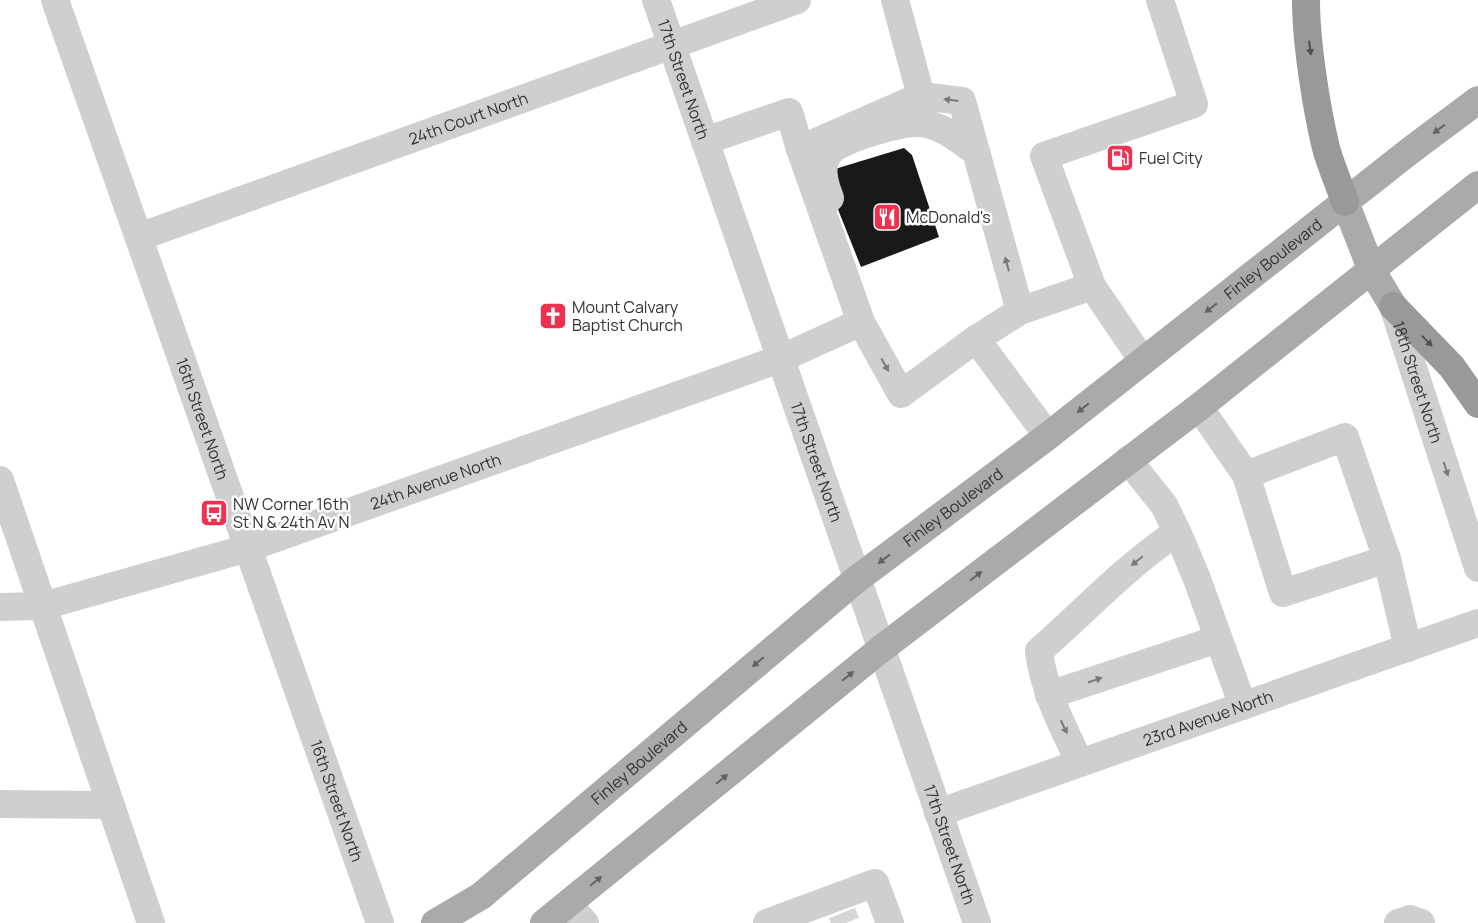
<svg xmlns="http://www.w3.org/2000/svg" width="1478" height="923" font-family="Manrope,sans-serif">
<rect width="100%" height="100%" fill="#fff"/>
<path fill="#191919" d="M904,148L912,155L939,237L861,267L833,197L835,169Z"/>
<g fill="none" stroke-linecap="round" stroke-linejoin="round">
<path stroke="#d6d6d6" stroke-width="28" stroke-dasharray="28 14" stroke-linecap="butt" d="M842,913L846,923"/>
<g stroke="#cfcfcf" stroke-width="28">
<path id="s1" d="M55,0L380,923"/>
<path id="s2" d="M656,0L977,923"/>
<path d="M895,0L921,96"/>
<path d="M705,141L789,112L800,149"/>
<path d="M830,198C826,188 822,175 824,164C825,160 828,154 831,151C842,139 902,122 918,123C941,124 959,140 976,152"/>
<path id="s3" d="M139,237L797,0"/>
<path d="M1092,286L1044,156L1194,104L1160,0"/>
<path id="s4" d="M1393,306L1478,568"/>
<path d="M1020,311L962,101L921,96L800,149L861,322L901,394L976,339L1020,311L1092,286L1143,361"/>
<path d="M976,339L1048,436"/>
<path d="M1199,407L1246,475L1283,593L1387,559L1345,437L1246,475"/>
<path d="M1128,460L1164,505L1179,536L1197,579L1243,706"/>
<path d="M0,480L151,923"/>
<path d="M1387,559L1408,648"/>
<path id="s5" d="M0,607L43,606L248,548L780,359L861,322"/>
<path d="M1049,695L1218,639"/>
<path d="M1080,763C1063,727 1044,692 1039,651C1085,611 1125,567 1177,532"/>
<path d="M0,804L110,805"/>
<path id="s6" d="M938,813L1478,623"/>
<path d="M568,904L585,923"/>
<path d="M767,923L875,883L890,923"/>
<path d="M1398,923L1410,919L1421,923"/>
</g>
<g stroke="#aaa" stroke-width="28">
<path d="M1345,202L1372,271L1393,306"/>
<path id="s7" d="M435,923L481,896L857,579L1048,436L1411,150L1478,100"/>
<path d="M544,923L881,649L1199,407L1478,185"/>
</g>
<path stroke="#999" stroke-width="28" d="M1306,0C1306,42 1316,106 1326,148C1331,166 1339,184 1345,202
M1393,306L1452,367L1478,404"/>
</g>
<defs><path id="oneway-solid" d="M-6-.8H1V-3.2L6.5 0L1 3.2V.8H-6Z" transform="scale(1.25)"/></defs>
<g fill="#515151">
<use href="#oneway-solid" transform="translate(1310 48) rotate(83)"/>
<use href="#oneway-solid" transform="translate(1427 341) rotate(46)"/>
</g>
<g fill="#797979">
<use href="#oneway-solid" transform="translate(951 100) rotate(-173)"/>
<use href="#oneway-solid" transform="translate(1007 264) rotate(-105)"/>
<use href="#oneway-solid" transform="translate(885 365) rotate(61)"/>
<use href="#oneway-solid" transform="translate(1446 469) rotate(72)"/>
<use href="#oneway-solid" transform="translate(1137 561) rotate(141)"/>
<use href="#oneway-solid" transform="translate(1095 680) rotate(-19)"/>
<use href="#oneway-solid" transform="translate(1064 727) rotate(65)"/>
</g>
<g fill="#626262">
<use href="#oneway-solid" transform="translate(1439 129) rotate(143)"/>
<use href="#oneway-solid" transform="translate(1211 308) rotate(142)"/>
<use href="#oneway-solid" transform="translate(1083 408) rotate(142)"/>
<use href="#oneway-solid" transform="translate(884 559) rotate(143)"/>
<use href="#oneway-solid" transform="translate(976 576) rotate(-37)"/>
<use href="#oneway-solid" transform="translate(758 662) rotate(140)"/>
<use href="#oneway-solid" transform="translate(848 676) rotate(-39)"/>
<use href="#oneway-solid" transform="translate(722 779) rotate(-39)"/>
<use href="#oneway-solid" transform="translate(596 881) rotate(-39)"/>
</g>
<defs>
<g id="fuel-square" transform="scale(1.4375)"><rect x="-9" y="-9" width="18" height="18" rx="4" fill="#ed314f" stroke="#fff"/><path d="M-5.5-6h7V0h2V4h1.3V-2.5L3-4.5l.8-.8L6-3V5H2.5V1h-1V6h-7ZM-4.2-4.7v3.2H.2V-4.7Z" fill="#fff"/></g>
<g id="restaurant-square" transform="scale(1.4375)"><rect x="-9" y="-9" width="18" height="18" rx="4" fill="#ed314f" stroke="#fff"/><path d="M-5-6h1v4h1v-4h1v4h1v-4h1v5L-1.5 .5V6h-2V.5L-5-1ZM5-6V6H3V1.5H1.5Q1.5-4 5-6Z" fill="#fff"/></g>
<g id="church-square" transform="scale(1.4375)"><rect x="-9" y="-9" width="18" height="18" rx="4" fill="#ed314f" stroke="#fff"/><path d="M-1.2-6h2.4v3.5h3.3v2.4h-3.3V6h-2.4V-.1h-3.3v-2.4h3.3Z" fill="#fff"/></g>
<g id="bus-square" transform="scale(1.4375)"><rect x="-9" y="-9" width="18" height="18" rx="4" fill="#ed314f" stroke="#fff"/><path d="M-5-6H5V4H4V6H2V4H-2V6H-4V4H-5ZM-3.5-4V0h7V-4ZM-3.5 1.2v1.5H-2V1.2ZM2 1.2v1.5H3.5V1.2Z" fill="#fff"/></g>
</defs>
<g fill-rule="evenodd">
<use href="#fuel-square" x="1120" y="158"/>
<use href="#restaurant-square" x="887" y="217"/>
<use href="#church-square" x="553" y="316"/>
<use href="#bus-square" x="214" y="513"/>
</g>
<g text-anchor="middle" stroke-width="5" stroke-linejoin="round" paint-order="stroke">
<g font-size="16" fill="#323232" stroke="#fff">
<text dy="6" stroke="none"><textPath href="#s2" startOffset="84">17th Street North</textPath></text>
<text dy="6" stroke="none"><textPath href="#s3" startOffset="350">24th Court North</textPath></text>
<text dy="6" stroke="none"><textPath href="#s7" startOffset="1070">Finley Boulevard</textPath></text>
<text dy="6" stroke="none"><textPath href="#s4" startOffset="80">18th Street North</textPath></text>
<text dy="6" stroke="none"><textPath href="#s1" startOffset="444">16th Street North</textPath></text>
<text dy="6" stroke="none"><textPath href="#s2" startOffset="489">17th Street North</textPath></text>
<text dy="6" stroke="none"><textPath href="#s5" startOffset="455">24th Avenue North</textPath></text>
<text dy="6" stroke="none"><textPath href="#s7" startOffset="665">Finley Boulevard</textPath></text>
<text dy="6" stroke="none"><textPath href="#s6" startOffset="286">23rd Avenue North</textPath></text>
<text dy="6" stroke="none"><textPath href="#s7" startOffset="260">Finley Boulevard</textPath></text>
<text dy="6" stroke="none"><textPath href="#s1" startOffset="849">16th Street North</textPath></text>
<text dy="6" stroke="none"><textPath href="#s2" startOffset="894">17th Street North</textPath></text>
</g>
<g font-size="16" fill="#323232" stroke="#fff" text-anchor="start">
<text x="1139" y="164">Fuel City</text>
<text x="906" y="223">McDonald's</text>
<text x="572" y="313">Mount Calvary<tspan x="572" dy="18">Baptist Church</tspan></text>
<text x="233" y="510">NW Corner 16th<tspan x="233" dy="18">St N &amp; 24th Av N</tspan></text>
</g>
</g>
</svg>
